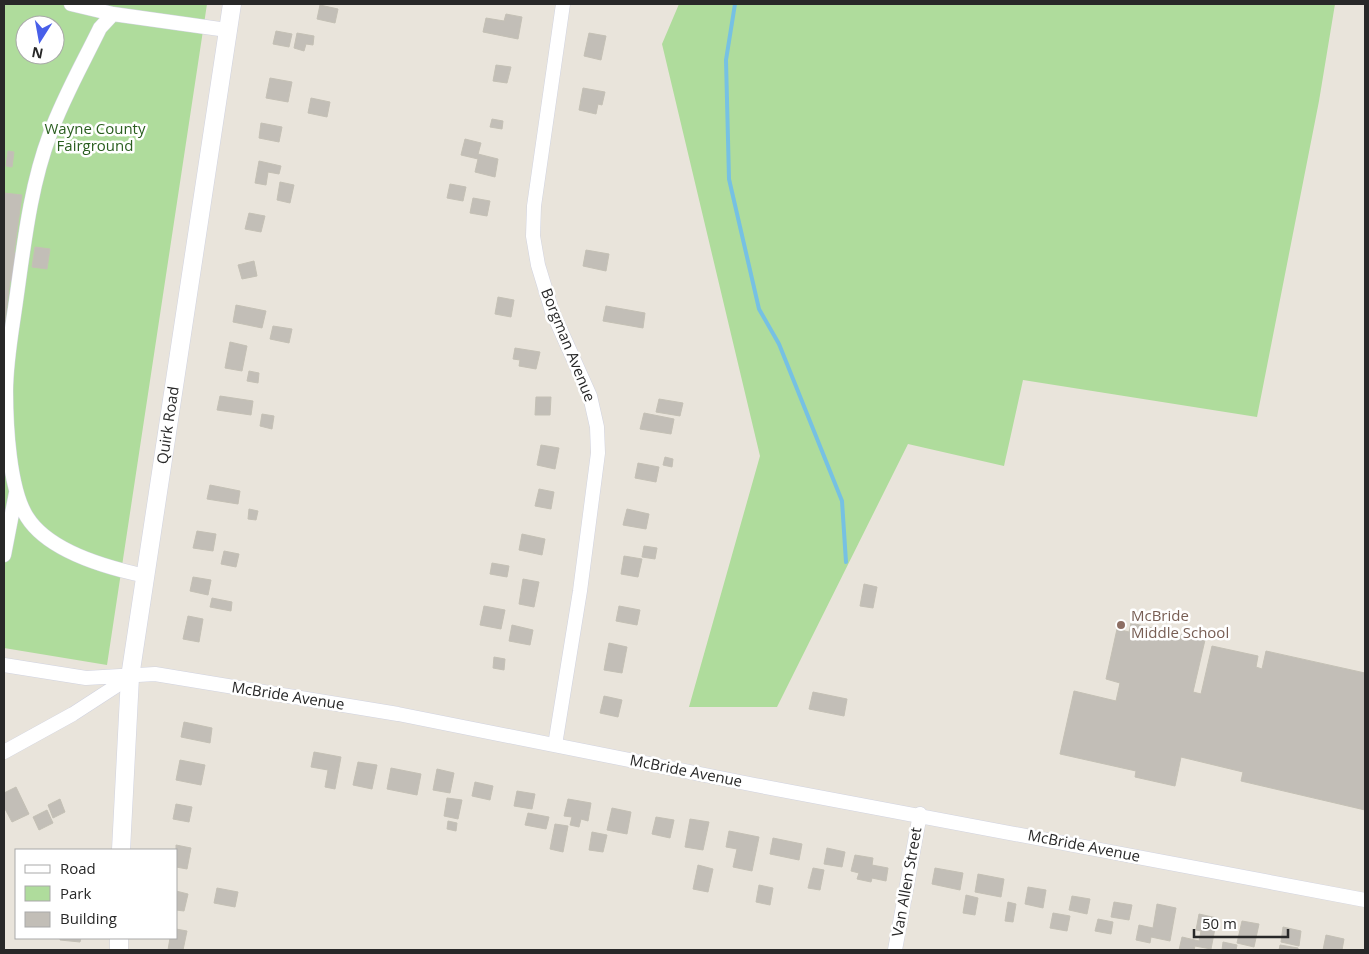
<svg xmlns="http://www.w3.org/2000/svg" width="1369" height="954" font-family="'Open Sans',sans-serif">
<rect width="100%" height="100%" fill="#e9e4db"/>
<path fill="#afdc9c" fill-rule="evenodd" d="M4,4H207L107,665L4,648ZM25,25H55V55H25Z
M679,4H1335L1319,101L1257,417L1023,380L1004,466L908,444L777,707H689L760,456L662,44Z"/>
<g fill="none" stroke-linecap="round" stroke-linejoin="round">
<path stroke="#76c1e3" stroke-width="4" d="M735,4L726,60L729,179L759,309L779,344L842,501L846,562"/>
</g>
<path fill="#c2beb7" stroke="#c4c0b5" d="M320,5L338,9L335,23L317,19Z
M506,14L522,17L518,39L483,32L486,18L504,21Z
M276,31L292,34L289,47L273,44Z
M297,33L314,36L313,45L306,44L304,51L294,48Z
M589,33L606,36L601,60L584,56Z
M496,65L511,67L507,83L493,81Z
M270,78L292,82L288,102L266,98Z
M583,88L605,92L602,105L598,104L596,114L579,110Z
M311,98L330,102L327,117L308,113Z
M492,119L503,121L502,129L490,127Z
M261,123L282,127L279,142L259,138Z
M465,139L481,143L478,154L498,159L495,177L475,172L478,159L461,155Z
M8,151L14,152L12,167L6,166Z
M259,161L281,166L279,174L268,172L266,185L255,183Z
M280,182L294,185L290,203L277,200Z
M450,184L466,187L463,201L447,198Z
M4,193L22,195L14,253H19L15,281H10L4,331Z
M473,198L490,201L487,216L470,213Z
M249,213L265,216L261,232L245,229Z
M35,247L50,249L47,269L32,267Z
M586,250L609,254L606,271L583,266Z
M254,261L257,276L242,279L238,265Z
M498,297L514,300L511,317L495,314Z
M236,305L266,311L262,328L233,322Z
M606,306L645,313L643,328L603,321Z
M273,326L292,329L289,343L270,339Z
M230,342L247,346L242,371L225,368Z
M515,348L540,352L536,369L519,366L520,360L513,359Z
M249,371L259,373L258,383L247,381Z
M220,396L253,401L251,415L217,410Z
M536,397H551L550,415H535Z
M659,399L683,403L680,416L656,412Z
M644,413L674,419L671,434L640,429Z
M262,414L274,416L272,429L260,426Z
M541,445L559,448L555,469L537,465Z
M665,457L673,459L672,467L663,465Z
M638,463L659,467L656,482L635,478Z
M210,485L240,491L238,504L207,499Z
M539,489L554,492L551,509L535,506Z
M249,509L258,511L256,520L248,519Z
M627,509L649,514L646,529L623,525Z
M197,531L216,534L213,551L193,548Z
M522,534L545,539L542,555L519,550Z
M644,546L657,548L655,559L642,557Z
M224,551L239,554L236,567L221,564Z
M624,556L642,559L638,577L621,574Z
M492,563L509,566L507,577L490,574Z
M193,577L211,580L208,595L190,591Z
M523,579L539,582L534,607L519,604Z
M864,584L877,587L873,608L860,606Z
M212,598L232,602L231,611L210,607Z
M484,606L505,610L501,629L480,625Z
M619,606L640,610L637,625L616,621Z
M188,616L203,619L199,642L183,639Z
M1131,623L1205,640L1193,692L1201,694L1212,646L1258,656L1256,667L1262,669L1266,651L1365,673V810L1241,781L1243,772L1181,757L1175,786L1135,777L1136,771L1060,754L1074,691L1116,701L1120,683L1106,679L1117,629L1129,632Z
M512,625L533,630L530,645L509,641Z
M609,643L627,647L622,673L604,670Z
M494,657L505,659L504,670L493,668Z
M813,692L847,699L844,716L809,709Z
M604,696L622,700L618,717L600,713Z
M184,722L212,728L210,743L181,737Z
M314,752L341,757L335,789L325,787L328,770L311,767Z
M180,760L205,765L201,785L176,780Z
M358,762L377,765L372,789L353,785Z
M391,768L421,774L417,795L387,789Z
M437,769L454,773L450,793L433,790Z
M475,782L493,786L490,800L472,796Z
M16,787L29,814L12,822L4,807V793Z
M517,791L535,794L532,809L514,806Z
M447,798L462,800L458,819L444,816Z
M60,799L65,812L53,818L48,805Z
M568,799L591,803L588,821L581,819L579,827L570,825L572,817L564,816Z
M176,804L192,807L189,822L173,819Z
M612,808L631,812L627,834L607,830Z
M47,810L53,823L39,830L33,817Z
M528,813L549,817L546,829L525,825Z
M656,817L674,820L670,838L652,834Z
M690,819L709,822L703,850L685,847Z
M448,821L457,823L456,831L447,829Z
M555,824L568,826L563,852L550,849Z
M729,831L759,837L752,871L733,867L737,849L726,847Z
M592,832L607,835L603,852L589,850Z
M773,838L802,844L799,860L770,854Z
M176,845L191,848L187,869L176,867Z
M827,848L845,852L842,867L824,864Z
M855,855L873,858L872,865L888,868L886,881L872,878L871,882L857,879L859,873L851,871Z
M698,865L713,869L708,892L693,889Z
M813,868L824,870L820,890L808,888Z
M935,868L963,873L960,890L932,884Z
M978,874L1004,879L1001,897L975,892Z
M759,885L773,888L770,905L756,902Z
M1028,887L1046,890L1043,908L1025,904Z
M217,888L238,892L235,907L214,903Z
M176,891L188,894L184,911L176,910Z
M966,895L978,898L975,915L963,913Z
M1072,896L1090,899L1087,914L1069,910Z
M1008,902L1016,904L1013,922L1005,921Z
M1114,902L1132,905L1129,920L1111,917Z
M1157,904L1176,908L1170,941L1151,937L1150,943L1136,940L1139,925L1153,928Z
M1053,913L1070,916L1067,931L1050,928Z
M1199,914L1217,918L1211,949L1195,946L1194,950H1179L1182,937L1199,941L1201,931L1196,930Z
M1098,919L1113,922L1111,934L1095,931Z
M1242,921L1259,924L1254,947L1237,943Z
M1283,927L1301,931L1299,946L1281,942Z
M176,929L187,931L183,950H168L170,938H176Z
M1326,935L1344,939L1342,950H1323Z
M60,938H81L80,942L60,940Z
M1223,942L1237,945L1236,950H1222Z
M1280,945L1298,948V950H1279Z"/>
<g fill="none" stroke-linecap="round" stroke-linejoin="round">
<g stroke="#d1d3e0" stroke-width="15">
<path id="minor" d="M71,4L113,14
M4,555L16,493
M146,576C108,568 49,552 27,517C9,489 6,424 6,391C6,361 12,330 16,301C24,245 30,187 50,134C63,98 83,63 100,28L113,14L227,30
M4,665L86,678L155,674L398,714L755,785L1365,900
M555,745L580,591L598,453L597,427L590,396L552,311L538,265L533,236L534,206L563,4
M4,752L73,714L130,677
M895,950L920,814"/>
</g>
<g stroke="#d1d3e0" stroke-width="19">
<g id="tertiary">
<path id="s1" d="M121,850L130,677L232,4"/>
<path d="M119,950V938"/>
</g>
</g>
<use href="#minor" stroke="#fff" stroke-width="14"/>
<use href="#tertiary" stroke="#fff" stroke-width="18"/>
</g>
<circle fill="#8d6e63" stroke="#fff" stroke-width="2" cx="1121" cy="625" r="5"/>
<g text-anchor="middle" stroke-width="5" stroke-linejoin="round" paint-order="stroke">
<g font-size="15" fill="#2a5e1f" stroke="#fff">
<text x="95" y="134">Wayne County<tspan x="95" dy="17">Fairground</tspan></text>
</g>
<g font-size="15" fill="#282828" stroke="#fff">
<text transform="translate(568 345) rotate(68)" y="5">Borgman Avenue</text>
<text dy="5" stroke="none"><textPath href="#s1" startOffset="428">Quirk Road</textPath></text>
<text transform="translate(288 696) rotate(9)" y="5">McBride Avenue</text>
<text transform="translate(686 771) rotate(11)" y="5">McBride Avenue</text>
<text transform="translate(1084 846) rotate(11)" y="5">McBride Avenue</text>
<text transform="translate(907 882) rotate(-80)" y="5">Van Allen Street</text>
</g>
<g font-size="15" fill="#785e54" stroke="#fff" text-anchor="start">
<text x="1131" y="621">McBride<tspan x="1131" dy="17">Middle School</tspan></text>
</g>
</g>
<rect width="1369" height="954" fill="none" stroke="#282828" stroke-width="10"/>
<rect x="15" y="849" width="162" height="90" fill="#ffffff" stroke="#a9a9a9"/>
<rect x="25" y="865" width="25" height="8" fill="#ffffff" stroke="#a9a9a9"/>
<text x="60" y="874" font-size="15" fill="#282828">Road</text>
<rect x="25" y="886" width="25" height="15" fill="#afdc9c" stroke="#a9a9a9"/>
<text x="60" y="899" font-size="15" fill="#282828">Park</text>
<rect x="25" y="912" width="25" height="15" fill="#c2beb7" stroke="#a9a9a9"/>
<text x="60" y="924" font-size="15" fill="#282828">Building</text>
<g transform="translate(40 40) rotate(191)"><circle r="24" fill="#ffffff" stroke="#a9a9a9"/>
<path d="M0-4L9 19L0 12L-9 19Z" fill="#485fe9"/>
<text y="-8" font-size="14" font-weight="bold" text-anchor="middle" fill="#282828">N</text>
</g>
<path d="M1194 929v8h94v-8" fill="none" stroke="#282828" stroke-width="2.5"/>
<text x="1202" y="929" font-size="15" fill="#282828" stroke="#ffffff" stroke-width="4" paint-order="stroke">50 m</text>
</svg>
